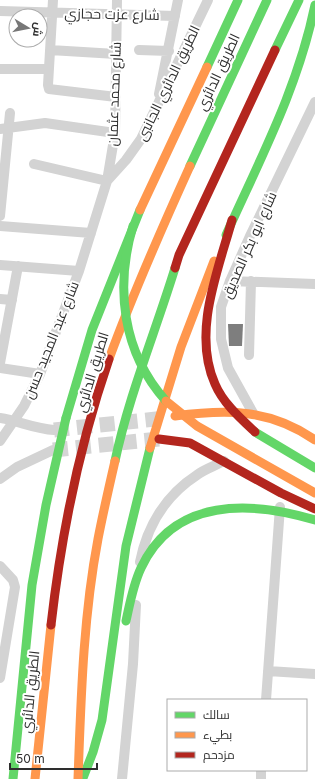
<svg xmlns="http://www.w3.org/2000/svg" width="315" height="779" font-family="Inter,Cairo,sans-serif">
<rect width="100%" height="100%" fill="#fff"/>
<path fill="#7e7e7e" d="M228,324H243L242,346H229Z"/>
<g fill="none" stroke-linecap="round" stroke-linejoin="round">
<path stroke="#d5d5d5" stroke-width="15" stroke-dasharray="15 8" stroke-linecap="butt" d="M54,430L165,418
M53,450L159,439"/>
<path stroke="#d3d3d3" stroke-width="10" d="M53,0L48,85L49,89L116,97
M0,11L175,16
M50,50L116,54
M139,50L169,51
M0,69H49
M159,94L178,0
M0,129L45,123L115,133
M34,164L107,181L126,160L141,139L208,0
M0,216L10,113
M0,226L91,233
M0,265L79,271
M230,281L315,284
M0,299L12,300
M249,355L251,281
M0,363L18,266
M0,368L40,374
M253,413L228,368L221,339V307L230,281L250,236L315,102
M0,418C19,421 35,429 54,430
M0,441L24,406L40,374L79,271L107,181L115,133L117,0
M0,479L17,467L53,450
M140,562C147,526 166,495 197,475C205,469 215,466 224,461
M0,566L13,580L15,587L0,678
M268,671L315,674
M266,700L280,507
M122,779L133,664L136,605
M261,779V770"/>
<path stroke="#63d668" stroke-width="9" d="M275,50L299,0
M207,67L238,0
M190,166L267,0
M226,235C260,159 298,88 315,5
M66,418L92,330L140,210
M115,461C129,395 155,333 175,268
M83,778L93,752L102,720L126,546L150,448"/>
<path stroke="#ff974d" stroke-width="9" d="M140,210L207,67
M109,359C133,293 161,230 190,166
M175,416C228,409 270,409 315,440
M150,448L181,347L214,261
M35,779L51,625
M78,779C81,699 83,618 98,539C103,513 109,487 115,461"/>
<path stroke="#b3261e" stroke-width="9" d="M175,268L179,255L275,50
M159,439L190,443L281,493L315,509
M51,625C61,537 80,443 109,359"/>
<path stroke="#63d668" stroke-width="9" d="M133,226C115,287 122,352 166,401
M255,432L315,468
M126,621C130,603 133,585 141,568C174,497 251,501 315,520
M13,779L32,585L46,505L66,418"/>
<path stroke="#ff974d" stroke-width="9" d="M166,401L197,426L315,493"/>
<path stroke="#b3261e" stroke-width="9" d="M232,220C218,271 192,332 215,384C223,403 240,418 255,432"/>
</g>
<g text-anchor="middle" stroke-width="4" stroke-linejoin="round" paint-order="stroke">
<g font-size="14" fill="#2e2e2e" stroke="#fff">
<text transform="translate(112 14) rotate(1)" y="5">شارع عزت حجازي</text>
<text transform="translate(218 72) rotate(-65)" y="5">الطريق الدائري</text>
<text transform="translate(168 83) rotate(-64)" y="5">الطريق الدائري الجانبى</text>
<text transform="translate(114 94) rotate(-88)" y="5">شارع محمد عثمان</text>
<text transform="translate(249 245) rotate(-66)" y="5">شارع ابو بكر الصديق</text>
<text transform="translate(51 340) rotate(-68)" y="5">شارع عبد المجيد حسن</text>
<text transform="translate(92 372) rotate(-73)" y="5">الطريق الدائري</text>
<text transform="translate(30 692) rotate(-84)" y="5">الطريق الدائري</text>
</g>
</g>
<rect x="167" y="699" width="140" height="72" fill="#ffffff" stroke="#ababab"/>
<rect x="175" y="712" width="20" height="6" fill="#63d668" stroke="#ababab"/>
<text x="203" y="719" font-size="12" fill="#2e2e2e">سالك</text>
<rect x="175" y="732" width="20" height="6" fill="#ff974d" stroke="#ababab"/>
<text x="203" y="739" font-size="12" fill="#2e2e2e">بطيء</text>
<rect x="175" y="752" width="20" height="6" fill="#b3261e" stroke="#ababab"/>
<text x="203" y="759" font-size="12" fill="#2e2e2e">مزدحم</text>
<g transform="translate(28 28) rotate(100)"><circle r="19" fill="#ffffff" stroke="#ababab"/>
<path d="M0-3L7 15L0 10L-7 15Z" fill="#777777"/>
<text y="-6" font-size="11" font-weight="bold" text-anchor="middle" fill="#2e2e2e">ش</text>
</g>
<path d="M10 763v6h87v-6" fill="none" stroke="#2e2e2e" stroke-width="2"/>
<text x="16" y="763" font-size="12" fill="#2e2e2e" stroke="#ffffff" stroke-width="3" paint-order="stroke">50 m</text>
</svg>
